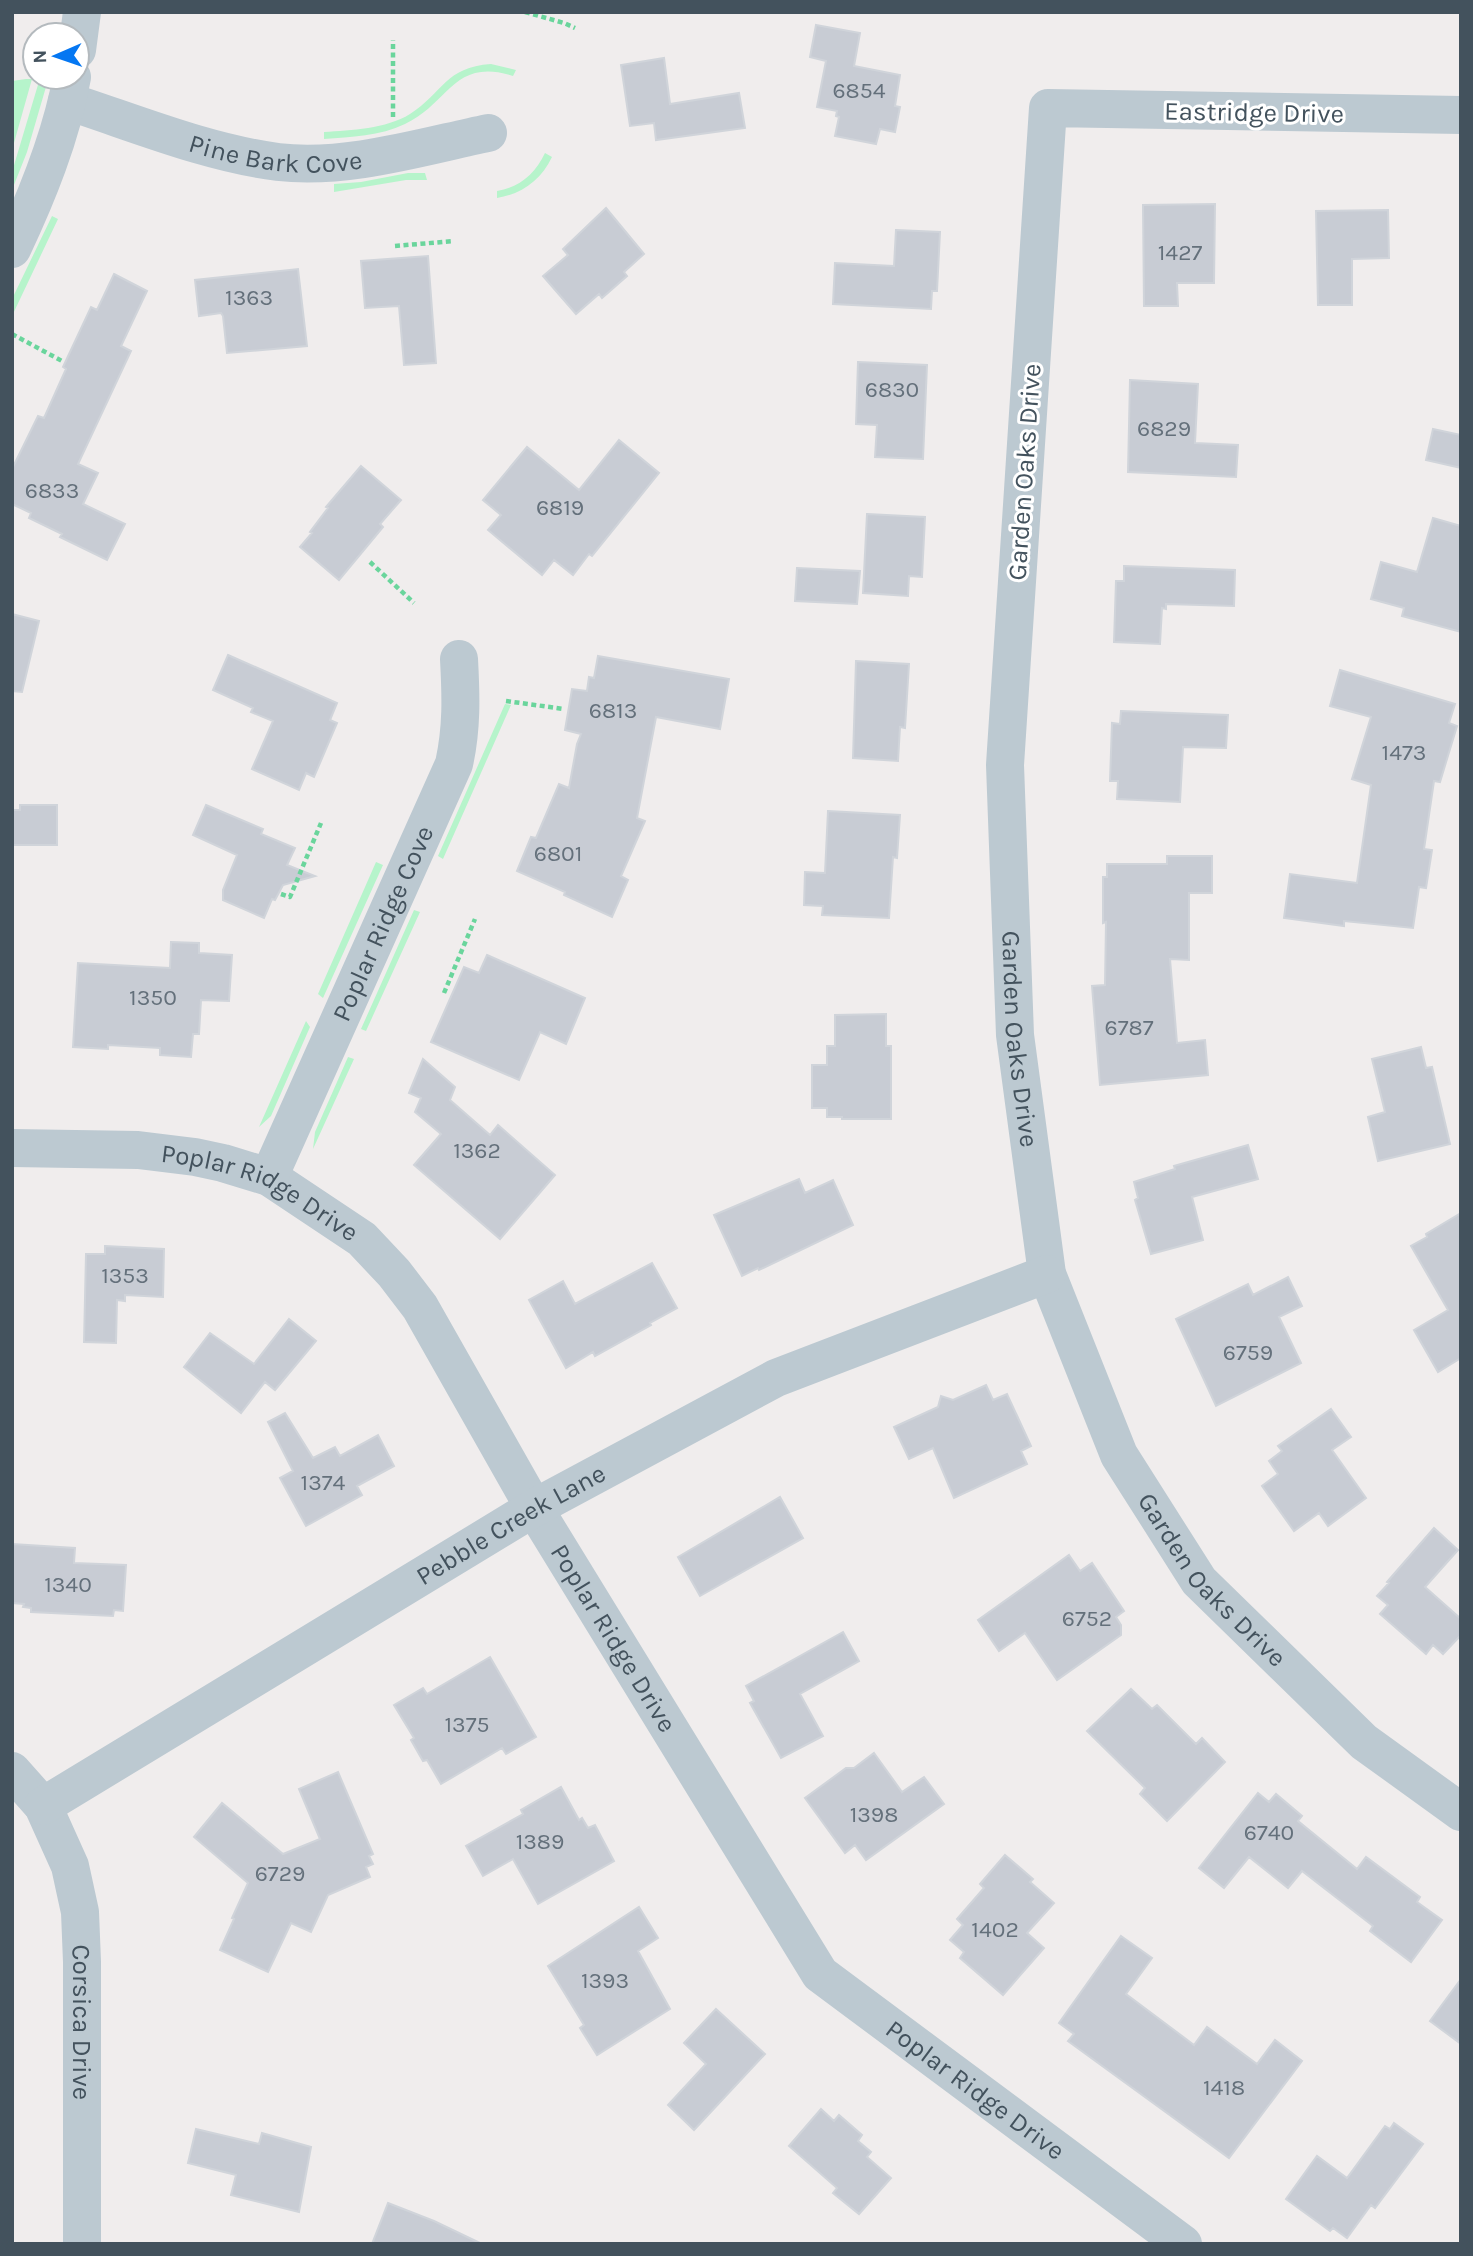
<svg xmlns="http://www.w3.org/2000/svg" width="1473" height="2256" font-family="Karla,sans-serif">
<rect width="100%" height="100%" fill="#f0eded"/>
<path fill="#b6f4cb" d="M491,64L516,70L513,76C453,57 449,104 405,124C380,136 351,137 324,139V132C351,130 386,129 410,114C443,93 445,67 491,64Z
M40,78L48,80L27,152L12,190V172Z
M26,79H32L12,150V81Z
M545,153L552,157C541,180 522,194 497,198V191C520,187 535,174 545,153Z
M408,173H425L427,180H406L334,192V184L361,182Z
M52,216L58,219L12,316V299Z
M505,704L511,705L443,859L438,856Z
M376,862L383,865L323,998L318,994Z
M414,910L420,912L366,1031L361,1029Z
M306,1021L310,1027L271,1116L259,1127Z
M348,1057L354,1059L313,1149L315,1132Z"/>
<path fill="#c8ccd4" stroke="#d0d4da" stroke-width="2" d="M816,25L860,33L854,66L900,75L895,106L900,107L895,132L880,129L876,144L835,136L839,117L836,116L837,111L817,107L826,61L810,57Z
M664,58L670,104L739,93L745,128L656,140L654,123L630,126L621,65Z
M1215,204L1214,283H1177L1178,306H1144L1143,205Z
M606,208L644,254L624,272L627,276L602,298L599,294L576,314L543,276L568,255L563,249Z
M1388,210L1389,258L1352,259V305H1318L1316,211Z
M896,230L940,232L937,291H932L931,309L833,304L835,263L894,266Z
M428,256L436,363L404,365L399,306L365,308L361,261Z
M298,269L307,346L227,353L223,316L221,313L199,316L195,280Z
M114,274L147,291L121,346L131,351L78,464L98,473L83,504L125,524L107,560L60,537L62,534L29,518L31,513L12,504V469L38,416L44,418L66,369L63,367L91,307L97,310Z
M858,362L927,365L923,459L875,457L877,425L856,424Z
M1130,380L1198,384L1195,443L1238,445L1236,477L1128,472Z
M1433,429L1461,435V468L1426,460Z
M619,440L659,473L592,556L589,554L573,575L554,560L542,575L488,530L501,515L483,500L527,447L579,490Z
M361,466L401,500L380,524L383,527L339,580L300,547L312,533L310,532L328,508L326,507Z
M867,514L925,517L922,577L909,576L908,596L863,593Z
M1433,518L1461,526V632L1402,616L1404,608L1371,599L1381,562L1417,572Z
M1124,566L1235,570L1234,606L1166,604V609L1162,608L1160,644L1114,642L1116,581H1124Z
M797,568L860,571L857,604L795,601Z
M12,614L39,621L22,692L12,691Z
M228,655L337,703L330,720L337,723L314,777L306,773L299,790L252,769L273,721L251,712L253,708L213,690Z
M598,656L729,679L720,729L656,717L637,818L645,821L621,876L628,880L612,917L564,895L565,892L517,871L531,837L536,838L559,784L569,788L577,744L581,734L565,730L572,689L587,691L589,677L594,678Z
M856,661L909,664L905,728L900,727L898,761L853,758Z
M1340,670L1455,704L1449,723L1457,726L1440,782L1434,781L1424,849L1432,850L1426,888L1419,887L1413,928L1344,921V926L1284,918L1290,874L1357,883L1371,785L1352,779L1371,717L1330,706Z
M1121,711L1228,715L1226,748L1183,747L1180,802L1117,799L1118,781H1110L1112,723L1120,724Z
M20,805H57V845H12V810H20Z
M206,805L263,829L261,834L295,848L287,865L315,876L283,885L275,900L272,899L264,918L223,900V890L237,855L193,835Z
M828,811L900,815L897,858L893,857L889,918L822,915L823,906L804,905L805,872L825,873Z
M1167,856H1212V893H1189V960L1170,959L1177,1043L1205,1040L1208,1075L1100,1085L1092,986L1105,985L1106,922L1103,923V877H1107V864H1167Z
M171,942L199,943V953L232,955L229,1001L201,1000L199,1034H193L191,1057L160,1055V1048L108,1045V1049L73,1047L78,963L170,968Z
M487,955L585,998L566,1044L540,1032L519,1080L431,1042L464,967L479,973Z
M886,1014V1046H891V1119H842V1117H827V1108H812V1065H827V1046H835V1015Z
M1421,1047L1426,1068L1432,1067L1450,1144L1378,1161L1368,1117L1385,1112L1372,1059Z
M423,1059L455,1087L450,1100L490,1135L498,1125L555,1175L500,1239L414,1165L441,1134L415,1112L421,1098L409,1093Z
M1248,1145L1258,1179L1192,1197L1203,1240L1151,1254L1135,1200L1138,1198L1134,1182L1175,1169L1174,1166Z
M799,1179L805,1193L833,1180L853,1225L759,1270L758,1268L742,1276L714,1215Z
M1461,1213V1358L1438,1372L1414,1330L1448,1310L1411,1246L1427,1237L1426,1234Z
M105,1246L164,1249L163,1297L125,1295V1301L117,1300L116,1343L84,1342L86,1254H105Z
M652,1263L677,1308L650,1323L651,1325L595,1356L593,1352L566,1368L529,1300L563,1281L575,1304Z
M1288,1277L1302,1306L1279,1317L1301,1363L1216,1406L1176,1319L1248,1284L1253,1295Z
M289,1319L316,1341L275,1390L265,1382L241,1413L184,1367L210,1333L254,1364Z
M986,1385L993,1400L1007,1394L1031,1446L1021,1451L1027,1464L954,1498L933,1448L909,1459L894,1427L938,1407L941,1396L953,1400Z
M1331,1409L1351,1437L1332,1450L1366,1498L1328,1526L1319,1513L1294,1531L1262,1486L1278,1474L1269,1461L1282,1451L1278,1446Z
M285,1413L313,1458L335,1447L340,1456L378,1435L394,1466L357,1486L362,1495L306,1526L280,1478L293,1471L268,1422Z
M780,1497L803,1538L700,1596L678,1557Z
M1434,1528L1458,1550L1425,1587L1461,1619V1635L1443,1654L1433,1645L1426,1654L1380,1614L1388,1605L1377,1596L1389,1583L1387,1582Z
M12,1544L75,1548L74,1563L126,1565L123,1611L114,1610L113,1616L31,1612V1608L23,1607L24,1604L12,1603Z
M1069,1555L1080,1571L1092,1563L1124,1611L1116,1617L1121,1625V1635L1057,1680L1025,1633L999,1651L978,1620Z
M843,1632L859,1661L800,1694L823,1736L781,1758L750,1703L754,1701L746,1686Z
M490,1657L536,1737L506,1754L502,1748L441,1784L427,1760L423,1761L411,1740L414,1738L394,1705L423,1688L427,1694Z
M1131,1689L1152,1709L1157,1705L1196,1744L1202,1738L1225,1762L1167,1821L1140,1794L1145,1788L1087,1731Z
M874,1753L902,1792L924,1777L944,1804L866,1860L855,1845L845,1853L805,1798L846,1768H854Z
M338,1772L373,1854L369,1856L373,1864L366,1867L370,1877L328,1895L311,1932L291,1923L268,1972L220,1950L234,1919L232,1918L248,1883L194,1837L222,1803L283,1854L320,1839L299,1789Z
M561,1787L579,1820L582,1818L588,1828L595,1825L614,1861L538,1904L513,1859L483,1876L466,1846L523,1814L521,1810Z
M1258,1793L1269,1802L1276,1794L1302,1816L1298,1821L1357,1869L1366,1857L1420,1897L1417,1902L1442,1920L1411,1962L1370,1931L1373,1926L1302,1871L1288,1888L1249,1857L1224,1888L1199,1868Z
M1005,1855L1033,1879L1030,1882L1054,1903L1027,1933L1044,1948L1003,1995L960,1958L964,1952L950,1940L963,1925L957,1919L984,1888L980,1884Z
M639,1907L658,1938L638,1951L670,2009L597,2055L580,2028L584,2025L548,1966Z
M1121,1936L1152,1958L1126,1994L1194,2045L1207,2027L1257,2064L1275,2040L1302,2061L1229,2158L1068,2041L1074,2034L1059,2023Z
M1461,1979V2044L1430,2021Z
M716,2009L765,2054L694,2130L668,2105L706,2064L684,2043Z
M821,2109L834,2121L839,2115L862,2135L858,2141L871,2152L867,2157L891,2178L859,2214L833,2193L837,2188L789,2146Z
M1394,2123L1423,2144L1375,2208L1371,2205L1347,2238L1333,2228L1330,2231L1286,2199L1317,2156L1347,2178L1385,2126L1390,2129Z
M196,2129L259,2144L262,2133L311,2147L299,2212L231,2195L236,2175L188,2163Z
M388,2203L434,2221L482,2244H372Z"/>
<g fill="none" stroke-linecap="round" stroke-linejoin="round">
<path stroke="#6ad59c" stroke-width="4.5" stroke-dasharray="5 3.5" stroke-linecap="butt" d="M525,12L564,23L575,28
M393,117V40
M395,246L454,241
M12,334L62,361
M370,562L414,603
M506,701L564,709
M281,894L290,897L321,823
M444,993L475,919"/>
<g stroke="#bcc9d1" stroke-width="38">
<path d="M77,50L82,12"/>
<path id="s1" d="M67,101C135,123 207,153 278,162C347,170 421,147 488,133"/>
<path id="s2" d="M1461,115L1048,108L1005,765L1015,1035L1047,1274L1119,1455L1199,1581L1364,1742L1461,1812"/>
<path d="M12,249C38,194 61,137 72,77"/>
<path id="s3" d="M12,1148L138,1150L195,1157L223,1163L269,1177L362,1239L394,1273L420,1307L534,1508L820,1974L1183,2244"/>
<path id="s4" d="M269,1177L454,764C462,728 461,696 459,659"/>
<path id="s5" d="M12,1771L43,1806L70,1866L80,1912L82,1962V2244"/>
<path id="s6" d="M43,1806L534,1508L776,1378L1047,1274"/>
</g>
</g>
<g text-anchor="middle" stroke-width="6" stroke-linejoin="round" paint-order="stroke">
<g font-size="23" fill="#64707b">
<text x="859" y="98">6854</text>
<text x="1180" y="260">1427</text>
<text x="249" y="305">1363</text>
<text x="892" y="397">6830</text>
<text x="1164" y="436">6829</text>
<text x="52" y="498">6833</text>
<text x="560" y="515">6819</text>
<text x="613" y="718">6813</text>
<text x="1404" y="760">1473</text>
<text x="558" y="861">6801</text>
<text x="153" y="1005">1350</text>
<text x="1129" y="1035">6787</text>
<text x="477" y="1158">1362</text>
<text x="125" y="1283">1353</text>
<text x="1248" y="1360">6759</text>
<text x="323" y="1490">1374</text>
<text x="68" y="1592">1340</text>
<text x="1087" y="1626">6752</text>
<text x="467" y="1732">1375</text>
<text x="874" y="1822">1398</text>
<text x="1269" y="1840">6740</text>
<text x="540" y="1849">1389</text>
<text x="280" y="1881">6729</text>
<text x="995" y="1937">1402</text>
<text x="605" y="1988">1393</text>
<text x="1224" y="2095">1418</text>
</g>
<g font-size="26" fill="#43525d" stroke="#fff">
<text transform="translate(1254 112) rotate(1)" y="9">Eastridge Drive</text>
<text dy="9" stroke="none"><textPath href="#s1" startOffset="217">Pine Bark Cove</textPath></text>
<text transform="translate(1024 472) rotate(-86)" y="9">Garden Oaks Drive</text>
<text dy="9" stroke="none"><textPath href="#s4" startOffset="278">Poplar Ridge Cove</textPath></text>
<text dy="9" stroke="none"><textPath href="#s2" startOffset="1346">Garden Oaks Drive</textPath></text>
<text dy="9" stroke="none"><textPath href="#s3" startOffset="257">Poplar Ridge Drive</textPath></text>
<text dy="9" stroke="none"><textPath href="#s6" startOffset="546">Pebble Creek Lane</textPath></text>
<text dy="9" stroke="none"><textPath href="#s2" startOffset="1934">Garden Oaks Drive</textPath></text>
<text dy="9" stroke="none"><textPath href="#s3" startOffset="845">Poplar Ridge Drive</textPath></text>
<text dy="9" stroke="none"><textPath href="#s5" startOffset="270">Corsica Drive</textPath></text>
<text dy="9" stroke="none"><textPath href="#s3" startOffset="1433">Poplar Ridge Drive</textPath></text>
</g>
</g>
<rect width="1473" height="2256" fill="none" stroke="#43525d" stroke-width="28"/>
<g transform="translate(56 56) rotate(268)"><circle r="33" fill="#ffffff" stroke="#b4babe" stroke-width="2"/>
<path d="M0-5L12 26L0 18L-12 26Z" fill="#0577f2"/>
<text y="-10" font-size="19" font-weight="bold" text-anchor="middle" fill="#43525d">N</text>
</g>
</svg>
